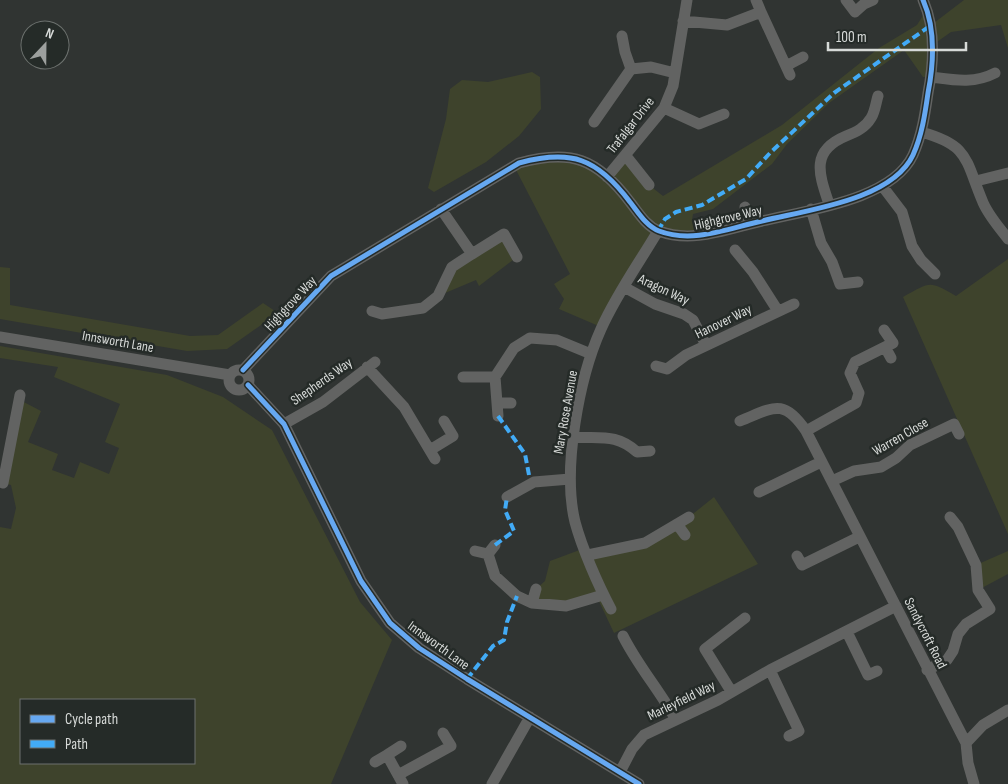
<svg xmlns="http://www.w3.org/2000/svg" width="1008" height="784" font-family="'Sofia Sans Condensed',sans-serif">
<rect width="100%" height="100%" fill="#303432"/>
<path fill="#3e432c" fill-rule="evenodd" d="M964,0H1008V48L1001,25L951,32L934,44L931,77H923L904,50L829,103L787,144L772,164L713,209L693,214L692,220L727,230L658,231L601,327L559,309L564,299L554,284L570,274L514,166L565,155L607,177L626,156L649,185L663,196L782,125L879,48L917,25L927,9L930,26Z
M532,72L540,77L541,109L519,136L486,162L434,192L428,188L446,119L450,89L462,80L488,82Z
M504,234L517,257L479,286L476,280L438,296L452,267Z
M1008,259V534L903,297C931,282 928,280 956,296Z
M0,267L10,268V305L190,336L218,335L263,303L278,313L227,349L187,351L0,319Z
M0,346L167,375L223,397L272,430L360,602L392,640L331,784H0V527L11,529L16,508L11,485L3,483L18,399L41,411L28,442L58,454L52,470L74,478L80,462L109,474L119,448L105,442L120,404L54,377L58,367L0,358ZM21,700H194V763H21Z
M714,497L758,564L614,633L597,597L566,606L532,603L536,589L545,581L550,561L585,548L588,555L645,543L689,517Z
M1008,551V574L978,590L976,565Z"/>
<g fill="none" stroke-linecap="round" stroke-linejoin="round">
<path stroke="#626362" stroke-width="11" d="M846,0L855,12L864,4L873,0
M761,12L790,75
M683,21L727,25L761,12L756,0
M622,36L625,52L631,69
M786,66L803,57
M931,77C954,80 974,84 995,73
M664,108L699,124L724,114
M594,122L631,69L651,67L675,73
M921,132C969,145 965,159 982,200C987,214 999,227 1008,239
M626,156L649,185
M607,177L664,108L673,86L687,0
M976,181L1008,173
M883,187L902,212L912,246L921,260L935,274
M829,204C819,174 810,151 846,136C856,132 865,128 871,118C875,112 876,102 878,96
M745,207L749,224
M811,209L821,243L832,262L840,284L858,282
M735,250L753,272L778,311
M472,254L504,234L517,257
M624,287L655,304L684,314L693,320L706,345
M372,311L382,314L423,308L438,296L452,267L472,254L441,209
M0,337L230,375
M885,347L891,358
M656,366L667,369L686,355L794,304
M367,367L404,407L435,459
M229 380a10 10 0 1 1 20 0a10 10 0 1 1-20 0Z
M243,370L331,276L519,163C571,149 597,158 630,202C638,212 646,226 659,231C693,244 729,228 762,221C807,210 892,200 913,155C922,135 925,114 928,93C934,62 936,29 923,0
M463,377H495
M248,385L284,424L361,581L390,623L419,648L467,679L639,784
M497,403H511
M498,416L495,377L514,348L530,338L557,340L591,354
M740,421C773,408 783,397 806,431L966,743L968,763L974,784
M284,424L323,402L375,362
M806,431L856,403L859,393L850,373L855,362L893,343L884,330
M574,437C600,439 616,433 637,452L650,451
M430,450L453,436L444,421
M832,481L854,471L881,467L896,458L910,445L954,424L959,434
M0,482L3,483L20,395
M759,492L821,462
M507,497L534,482L570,479
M677,524L685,535
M495,545L488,554L495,576L517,596L532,603L566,606L603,595
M475,551L488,554
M588,555L645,543L689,517
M797,556L802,565L859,537
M532,603L536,589
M611,609C598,585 582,548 575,522C562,469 579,378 601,329C616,295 639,263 658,231
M847,632L868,675L877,671
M623,636C638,666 660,691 676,720
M770,670L799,731L789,736
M927,670L947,660L953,651L958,634L966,624L990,609L978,590L976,565L958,527L950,517
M731,691L705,649L745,618
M966,743L983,725L1008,710
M401,746L387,755L403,784
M375,762L387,755
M620,772L632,749L644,735L718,700L770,670L896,606
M398,775L451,746L443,733
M492,784L530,717"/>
<path stroke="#42abf6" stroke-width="4" stroke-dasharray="8 4" stroke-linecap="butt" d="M658,231L665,219L676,212L702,205L746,179L770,153L834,93L930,26
M498,416L525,454L529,475
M495,545L514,531L505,510L507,497
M467,679L493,646L504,640L507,622L517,596"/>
<g stroke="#252b28" stroke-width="8">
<path id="cycleway" d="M243,370L331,276L519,163C571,149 597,158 630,202C638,212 646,226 659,231C693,244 729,228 762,221C807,210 892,200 913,155C922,135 925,114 928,93C934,62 936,29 923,0
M248,385L284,424L361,581L390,623L419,648L467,679L639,784"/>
</g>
<use href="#cycleway" stroke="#66a8f1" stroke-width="5"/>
</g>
<g text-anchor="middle" stroke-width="5" stroke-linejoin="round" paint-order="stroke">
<g font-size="14" fill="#d7dad8" stroke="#252b28">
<text transform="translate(630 125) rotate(-52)" y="5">Trafalgar Drive</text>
<text transform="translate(728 217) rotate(-13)" y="5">Highgrove Way</text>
<text transform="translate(664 289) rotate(25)" y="5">Aragon Way</text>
<text transform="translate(290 303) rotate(-47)" y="5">Highgrove Way</text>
<text transform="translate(723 321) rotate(-26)" y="5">Hanover Way</text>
<text transform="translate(118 341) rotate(10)" y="5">Innsworth Lane</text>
<text transform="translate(321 381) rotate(-35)" y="5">Shepherds Way</text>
<text transform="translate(565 412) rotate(-80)" y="5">Mary Rose Avenue</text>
<text transform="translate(900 436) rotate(-30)" y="5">Warren Close</text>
<text transform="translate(926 633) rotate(63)" y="5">Sandycroft Road</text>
<text transform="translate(439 645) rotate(36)" y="5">Innsworth Lane</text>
<text transform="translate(681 700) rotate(-26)" y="5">Marleyfield Way</text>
</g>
</g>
<rect x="20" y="699" width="175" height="65" fill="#252b28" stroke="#6c716e"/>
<rect x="30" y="715" width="25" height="8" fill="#66a8f1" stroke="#6c716e"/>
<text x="65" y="724" font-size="15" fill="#d7dad8">Cycle path</text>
<rect x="30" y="740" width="25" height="8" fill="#42abf6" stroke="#6c716e"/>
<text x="65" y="749" font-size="15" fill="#d7dad8">Path</text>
<g transform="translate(45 45) rotate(22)"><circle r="24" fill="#252b28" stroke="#6c716e"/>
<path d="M0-4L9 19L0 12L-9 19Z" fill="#9da09e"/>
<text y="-8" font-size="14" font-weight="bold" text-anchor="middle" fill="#d7dad8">N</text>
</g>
<path d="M828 42v8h138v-8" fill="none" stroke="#d7dad8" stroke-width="2.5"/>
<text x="836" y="42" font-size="15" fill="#d7dad8" stroke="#252b28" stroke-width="4" paint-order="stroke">100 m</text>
</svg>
